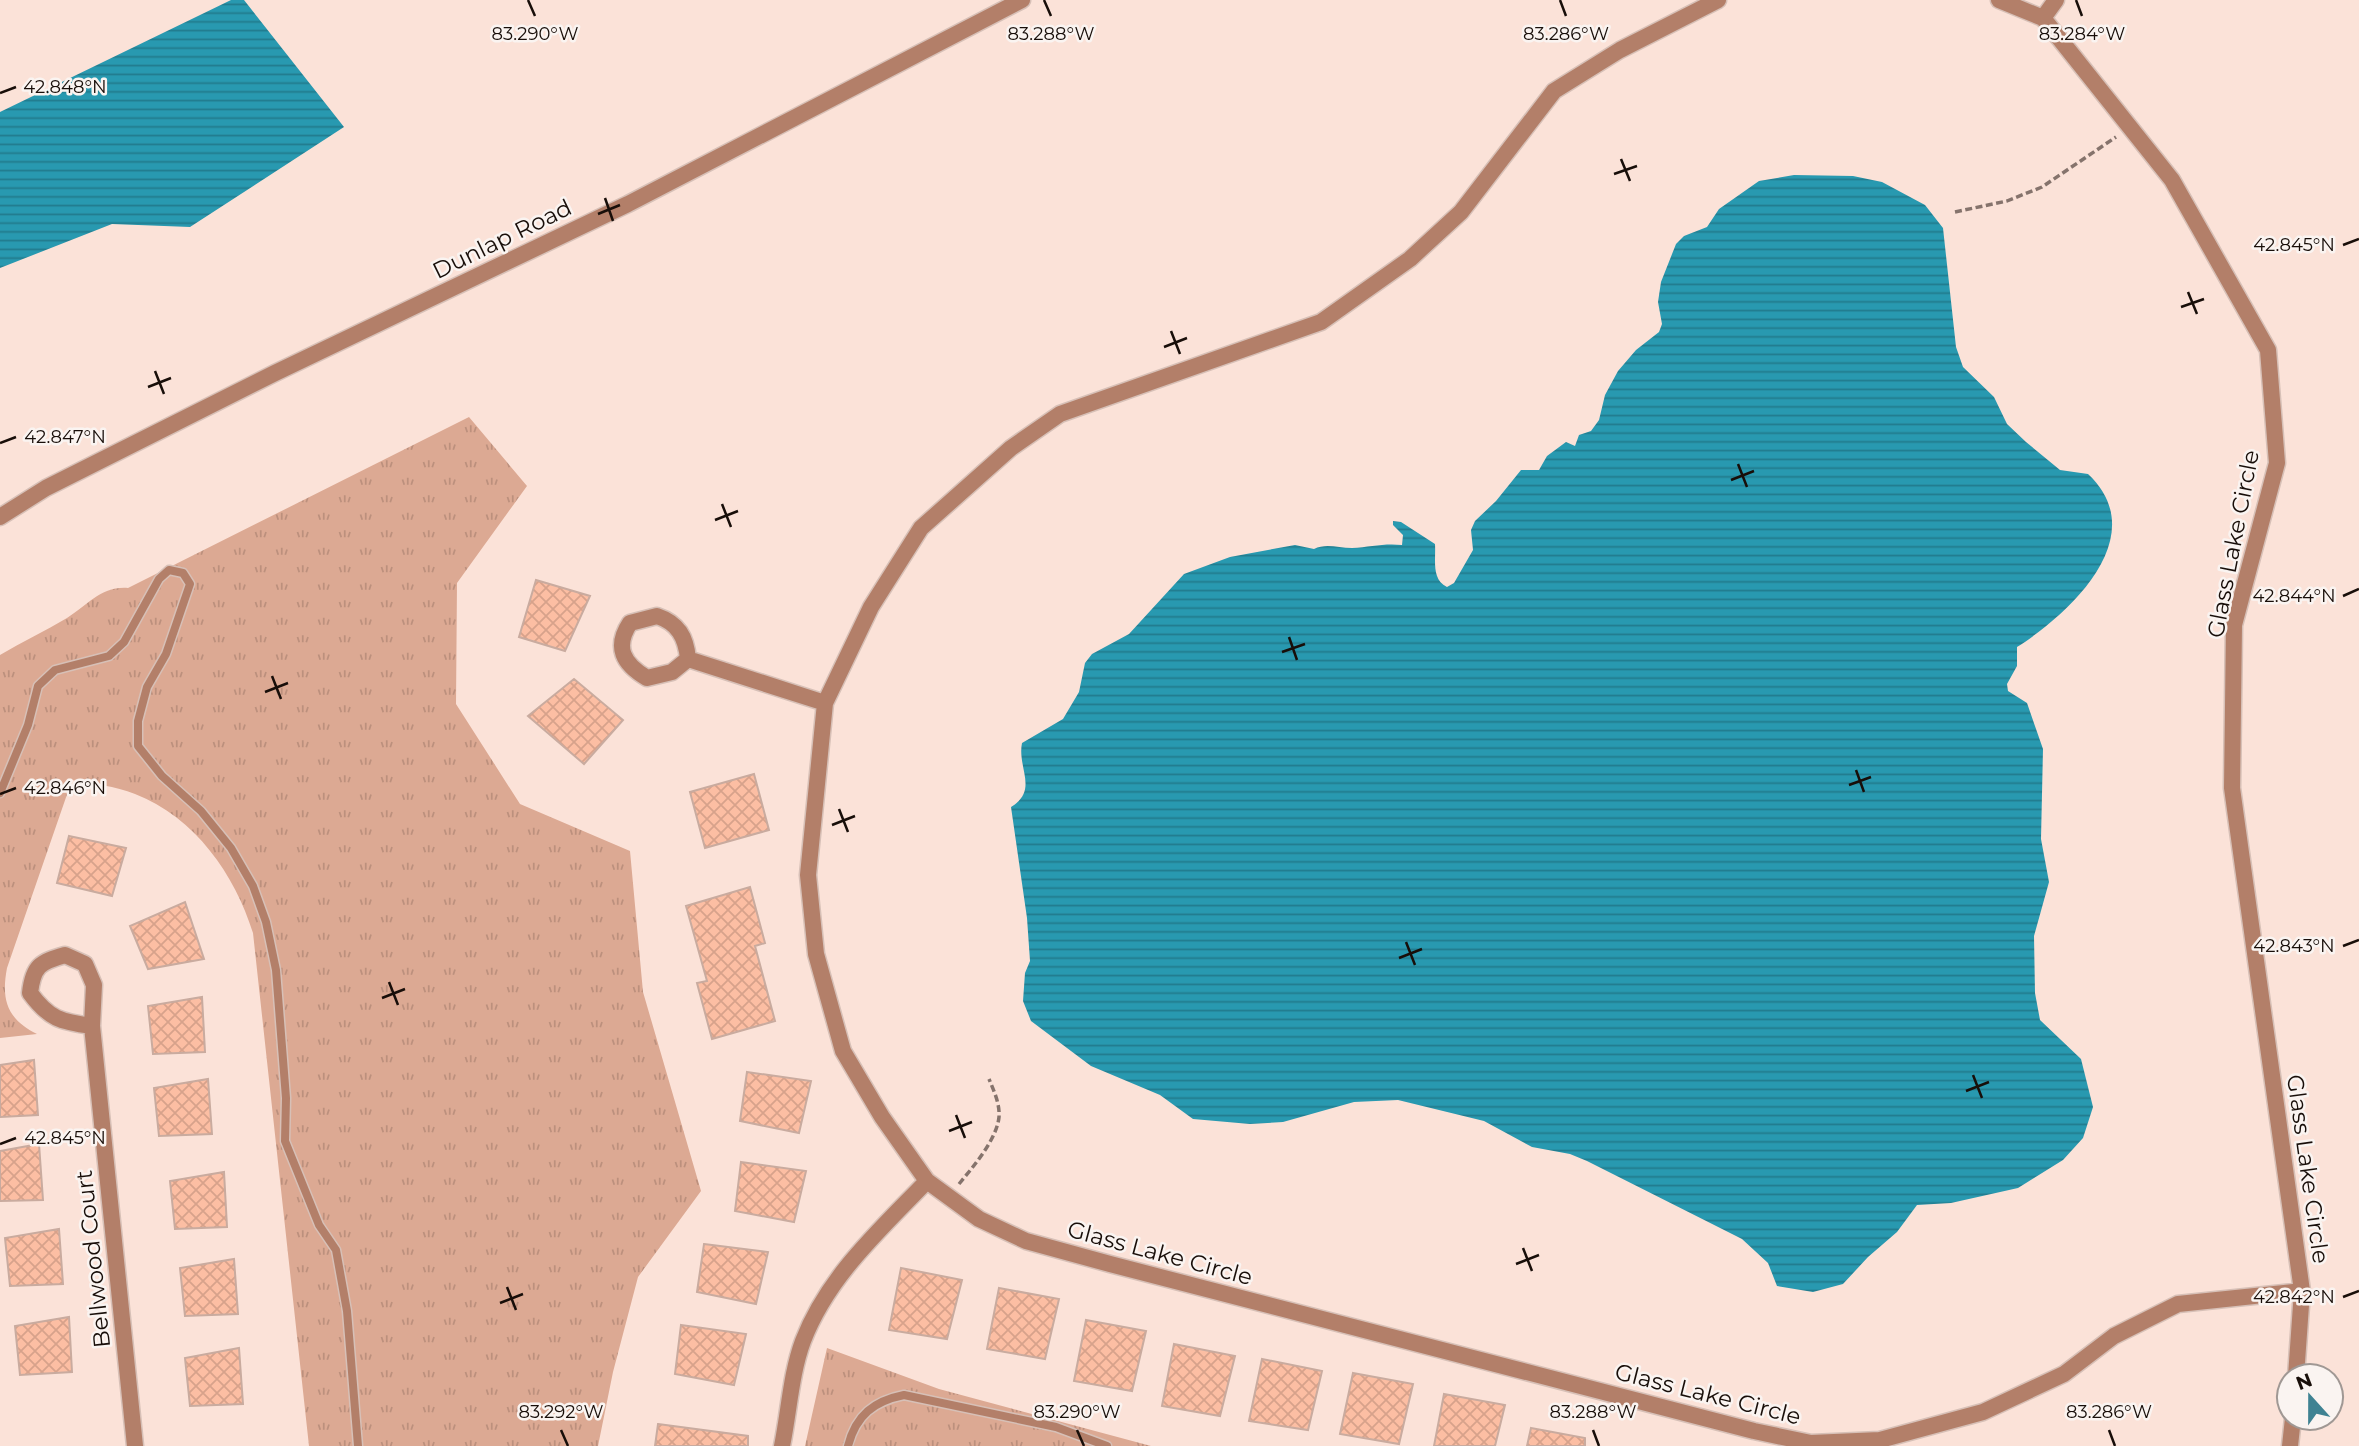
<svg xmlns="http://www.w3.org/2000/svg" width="2359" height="1446" font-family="Montserrat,sans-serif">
<defs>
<pattern id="grass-tufts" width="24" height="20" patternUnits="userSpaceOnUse" patternTransform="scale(1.75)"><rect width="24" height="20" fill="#dca993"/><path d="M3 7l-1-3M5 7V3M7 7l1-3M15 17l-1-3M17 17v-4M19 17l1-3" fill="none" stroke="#bc907d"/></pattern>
<pattern id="water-rules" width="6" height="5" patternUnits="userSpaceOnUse" patternTransform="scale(1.75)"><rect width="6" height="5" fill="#2899b0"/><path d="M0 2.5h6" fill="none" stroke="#217b8d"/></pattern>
<pattern id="building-cross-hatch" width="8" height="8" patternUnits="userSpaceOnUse" patternTransform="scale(1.75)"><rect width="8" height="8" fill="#fcbea3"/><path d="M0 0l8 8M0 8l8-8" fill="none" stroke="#d7a28b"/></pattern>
</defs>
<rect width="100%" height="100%" fill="#fbe2d8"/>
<path fill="url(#grass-tufts)" d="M469,417L527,486L457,583L456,704L520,804L630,851L643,992L701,1191L638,1277L613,1372L598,1446H309L253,933C235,875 195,817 135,794C115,786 93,784 72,780L7,968C1,1000 7,1019 37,1034L0,1038V655C22,642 45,631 67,618C88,605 101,586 128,588Z
M827,1348L939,1389L1151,1446H805Z"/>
<path fill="url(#water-rules)" d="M231,0H244L344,127L190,227L112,224L0,268V112Z
M1794,175L1853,176L1882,182L1925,205L1943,228L1956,347L1963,367L1994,397L2007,424L2026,442L2060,470L2088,474C2154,536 2069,614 2017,647V666L2007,684L2008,691L2027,703L2043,749L2041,839L2049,882L2034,936L2035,993L2040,1020L2081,1059L2093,1107L2083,1138L2063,1160L2018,1188L1951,1203L1917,1205L1897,1232L1868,1257L1843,1284L1813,1292L1777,1286L1768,1263L1742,1239L1587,1161L1570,1154L1532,1147L1484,1121L1398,1100L1354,1102L1283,1122L1250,1124L1193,1119L1160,1095L1091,1066L1031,1021L1023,1001L1025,973L1030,961L1027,918L1011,807C1039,790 1017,768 1022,743L1063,719L1079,692L1085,663L1092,654L1129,634L1184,574L1230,557L1295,545L1314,549C1326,543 1338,548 1352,548C1370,547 1384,543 1402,545L1403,535L1393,525V521L1401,522L1435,544C1436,560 1431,579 1447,587L1454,583L1473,550L1471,530L1475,521L1496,501L1521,470H1539L1547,456L1566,442L1575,446L1579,435L1591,431L1599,420L1605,395L1618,371L1636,350L1659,332L1662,324L1658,302L1661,282L1676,244L1684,236L1707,227L1719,209L1759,181Z"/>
<path fill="url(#building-cross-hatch)" stroke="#c9ab9f" stroke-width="2" d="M536,580L590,596L565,651L519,637Z
M574,679L623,720L584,764L528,716Z
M754,774L769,830L705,848L690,792Z
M69,836L126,848L112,896L57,883Z
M750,887L765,943L755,946L775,1021L712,1039L697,983L707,981L686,906Z
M185,902L204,959L148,969L130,926Z
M202,997L205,1052L153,1054L148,1006Z
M34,1060L38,1115L0,1117V1065Z
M747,1072L811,1081L799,1133L740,1121Z
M208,1079L212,1134L159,1136L154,1088Z
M39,1144L43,1200L0,1201V1151Z
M741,1162L806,1171L794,1222L735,1211Z
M224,1172L227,1227L175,1229L170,1181Z
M59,1229L63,1284L10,1286L5,1238Z
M704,1244L768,1252L756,1304L697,1292Z
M234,1259L238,1314L185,1316L180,1268Z
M901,1268L962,1280L947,1339L889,1330Z
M999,1288L1059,1299L1045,1359L987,1349Z
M69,1317L72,1372L20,1375L15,1326Z
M1086,1320L1146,1331L1132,1391L1074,1381Z
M681,1325L746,1334L734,1385L675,1374Z
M1174,1344L1235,1356L1220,1416L1162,1406Z
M239,1348L243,1404L190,1406L185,1358Z
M1262,1359L1322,1371L1308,1430L1249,1421Z
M1353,1373L1413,1384L1399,1444L1340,1434Z
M1444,1394L1505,1405L1495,1446H1434Z
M658,1424L748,1436V1446H655Z
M1531,1428L1585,1438V1446H1527Z"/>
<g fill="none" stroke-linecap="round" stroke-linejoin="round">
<g stroke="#d7c0b7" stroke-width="11">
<path id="lane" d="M0,793L28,725L38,686L55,670L109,656L124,642L159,579L169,570L183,573L190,584L166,654L147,687L138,721V746L162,776L201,811L231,848L253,886L266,922L276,970L286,1098L285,1141L319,1225L336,1250L347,1311L358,1446
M848,1446C856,1415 874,1401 904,1395L1056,1427L1107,1446"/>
</g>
<g stroke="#d7c0b7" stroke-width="19">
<path id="street" d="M1718,0L1620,50L1554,91L1461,212L1410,259L1321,322L1060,414L1011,448L921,528L871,607L825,703L808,875L816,954L843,1051L882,1117L927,1181L979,1219L1026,1241L1110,1264L1754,1431L1811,1443L1880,1440L1983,1412L2064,1374L2114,1336L2178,1304L2302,1291L2232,788L2234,625L2277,463L2268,350L2172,180L2043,18L1999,0
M2043,18L2056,0
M0,517L46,488L275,373L628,204L1022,0
M657,616C678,623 686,637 688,659L672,672L647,678C623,664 614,647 630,623Z
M688,659L825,703
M92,1026C61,1022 49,1019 30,993C33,966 40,962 65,955L85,964L94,985L92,1026L135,1446
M2296,1376L2302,1291
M782,1446C789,1412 791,1373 803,1341C828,1276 880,1230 927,1181
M2290,1446L2293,1418"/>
</g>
<path stroke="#85736c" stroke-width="3.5" stroke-dasharray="7 3.5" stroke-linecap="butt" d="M1955,212L2007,201L2042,187L2116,137
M959,1184C973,1167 997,1139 999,1117C1000,1104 994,1091 989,1079"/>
<use href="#lane" stroke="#b37f69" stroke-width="8"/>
<use href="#street" stroke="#b37f69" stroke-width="16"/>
</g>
<path fill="none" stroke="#180e09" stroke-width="2.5" d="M528,0L535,16M1044,0L1051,16M1560,0L1566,16M2076,0L2082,16M0,93L16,87M1621,159L1630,181M1614,174L1637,166M605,198L613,221M598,214L620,205M2343,245L2359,239M2188,292L2197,314M2181,307L2204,299M1171,331L1180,354M1164,347L1187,338M155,371L164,394M148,387L171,378M0,443L16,437M1738,464L1747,487M1731,480L1754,471M722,504L731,527M715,520L738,511M2343,596L2359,589M1289,637L1297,660M1282,652L1305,644M272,676L281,699M265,692L288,683M1856,770L1864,792M1849,785L1871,777M0,794L16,788M839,809L848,832M832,825L855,816M1406,942L1415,965M2343,946L2359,940M1399,958L1422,949M389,982L398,1005M382,998L405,989M1973,1075L1982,1098M1966,1091L1989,1082M956,1115L965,1138M949,1131L972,1122M0,1144L16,1138M1523,1248L1532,1271M1516,1264L1539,1255M507,1287L516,1310M2343,1297L2359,1291M500,1303L523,1294M561,1430L568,1446M1077,1430L1084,1446M1593,1430L1599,1446M2109,1430L2115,1446"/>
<g text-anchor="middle" stroke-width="5" stroke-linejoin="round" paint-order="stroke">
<g font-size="23" fill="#180e09" stroke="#faf4f1">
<text transform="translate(502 239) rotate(-26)" y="8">Dunlap Road</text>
<text transform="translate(2233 544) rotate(-79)" y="8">Glass Lake Circle</text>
<text transform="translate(2308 1169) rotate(82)" y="8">Glass Lake Circle</text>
<text transform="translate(1160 1253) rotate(15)" y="8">Glass Lake Circle</text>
<text transform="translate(93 1259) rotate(-96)" y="8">Bellwood Court</text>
<text transform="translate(1708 1394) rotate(14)" y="8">Glass Lake Circle</text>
</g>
</g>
<g font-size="18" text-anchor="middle" fill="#180e09" stroke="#faf4f1" stroke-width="5" stroke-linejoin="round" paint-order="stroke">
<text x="535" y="40">83.290°W</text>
<text x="1051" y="40">83.288°W</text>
<text x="1566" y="40">83.286°W</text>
<text x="2082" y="40">83.284°W</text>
<text x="65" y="93">42.848°N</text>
<text x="2294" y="251">42.845°N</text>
<text x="65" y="443">42.847°N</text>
<text x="2294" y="602">42.844°N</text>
<text x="65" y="794">42.846°N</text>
<text x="2294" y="952">42.843°N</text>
<text x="65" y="1144">42.845°N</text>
<text x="2294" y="1303">42.842°N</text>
<text x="561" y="1418">83.292°W</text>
<text x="1077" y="1418">83.290°W</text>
<text x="1593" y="1418">83.288°W</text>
<text x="2109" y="1418">83.286°W</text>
</g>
<g transform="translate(2310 1397) rotate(339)"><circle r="33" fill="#faf4f1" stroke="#a09894" stroke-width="2"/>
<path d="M0-5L12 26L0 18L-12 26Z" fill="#3f8292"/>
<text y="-10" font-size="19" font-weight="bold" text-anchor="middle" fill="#180e09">N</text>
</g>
</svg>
